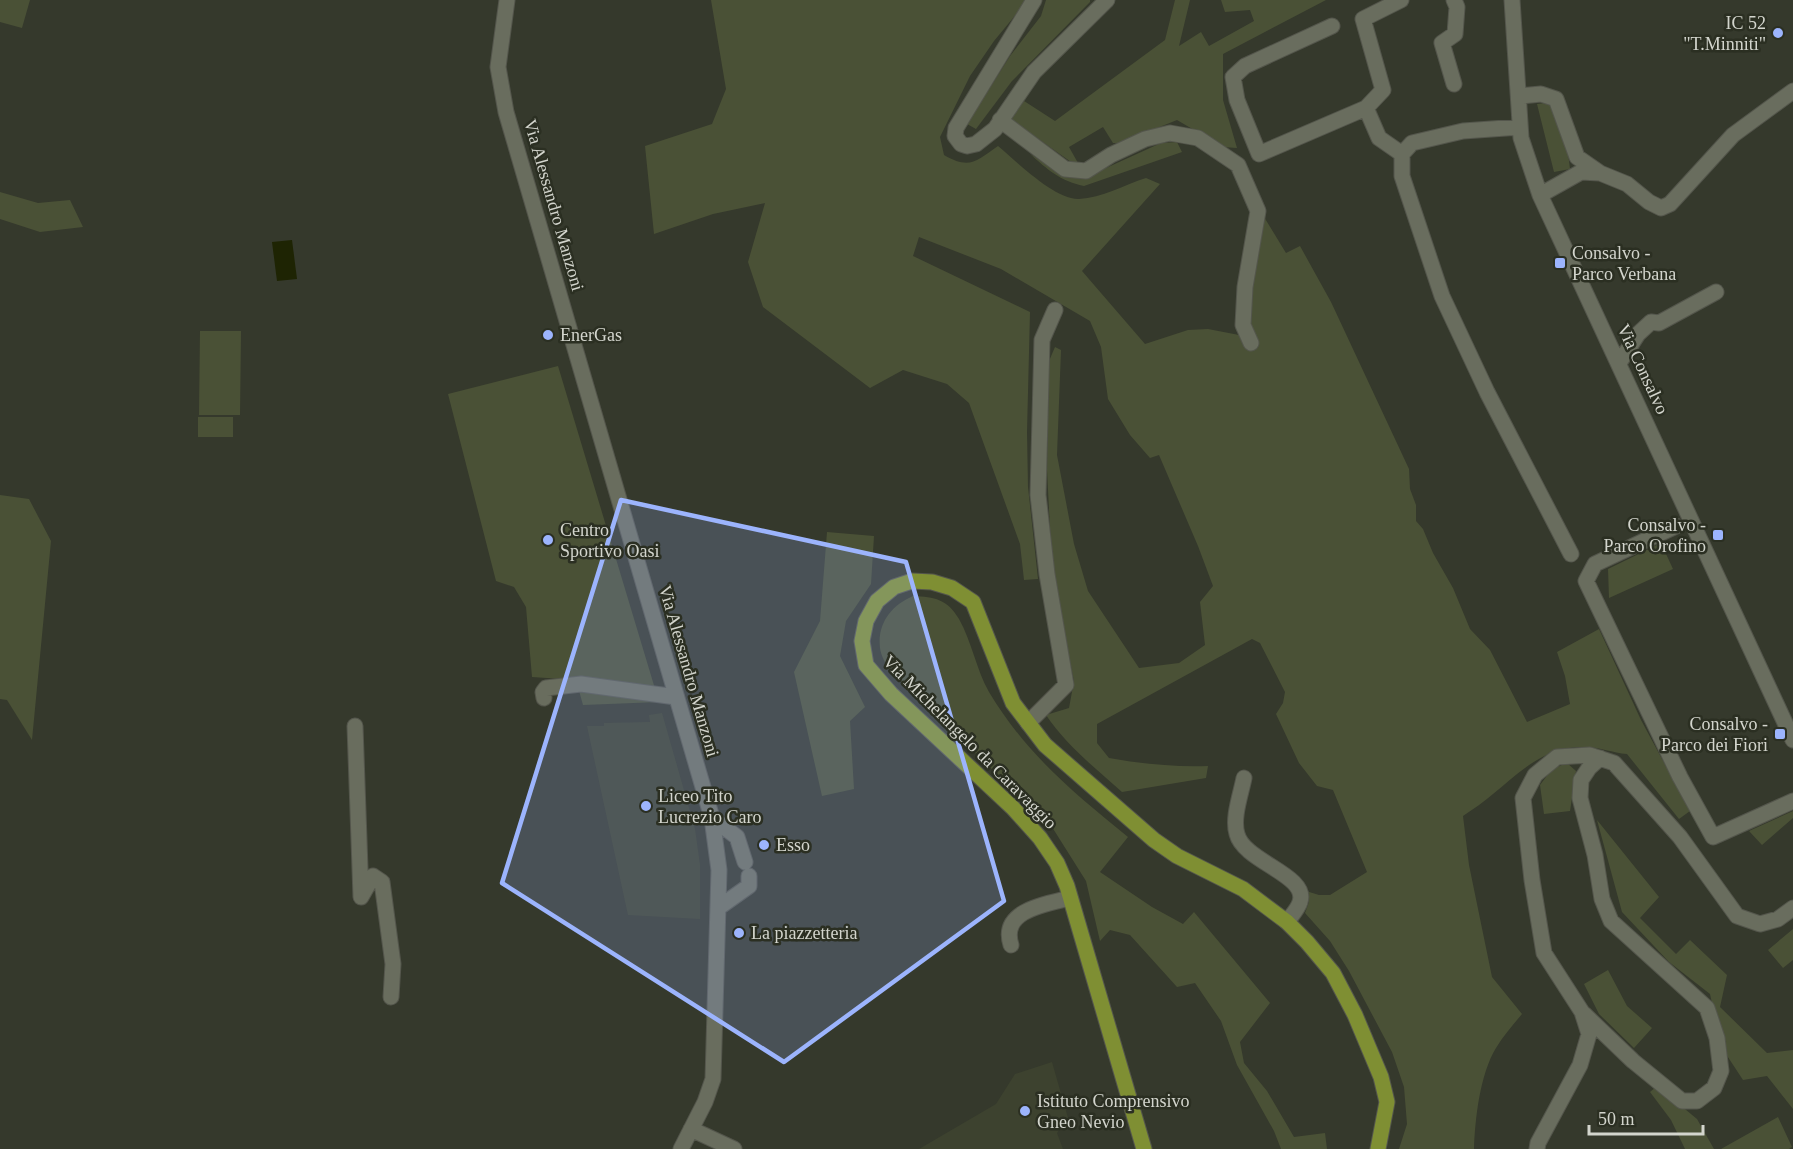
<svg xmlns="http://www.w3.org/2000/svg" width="1793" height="1149" font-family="'Times New Roman',serif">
<rect width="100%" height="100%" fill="#35392c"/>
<path fill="#3d422f" d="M662,713L695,829L700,865V919L628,915L587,726H604V723L650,722L649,715Z
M1052,1062L1068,1118L1057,1133L1063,1149H919L996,1104L1015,1074Z"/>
<path fill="#4a5136" d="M0,0H30L22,28L0,22Z
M711,0H1028L994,41L970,76L940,137L944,155C970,170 976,161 998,146C1016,161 1055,200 1079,199C1102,198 1124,185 1146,178L1160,184L1082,271L1145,344L1188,330L1208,329L1239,335L1245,280L1261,212L1286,253L1300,246L1331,302L1409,469L1410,489L1416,505V521L1423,529L1433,553L1453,588L1470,629L1490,650L1527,722L1570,704L1565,676L1557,652L1599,629L1641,720L1690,811L1679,819L1627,754C1613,753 1599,747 1586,747C1546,745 1521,771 1493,794C1484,802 1473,809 1463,816L1469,865L1492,977L1522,1014C1513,1025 1503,1036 1496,1048C1480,1074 1475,1119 1474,1149H1399L1407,1124L1404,1087L1392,1052L1349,971L1330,941L1305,913L1309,902L1306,891L1319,895H1330L1367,872L1333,790L1317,786L1299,763L1276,714L1283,703L1285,692L1260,643L1252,639L1097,724V743L1109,758C1142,764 1174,767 1208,766L1206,778L1122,792C1095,768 1066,745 1046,715L1069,708L1074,681L1055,587L1050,529L1047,470L1049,361L1055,347L1061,350L1057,455L1074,544L1088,591L1139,668L1179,663L1205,645L1200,602L1213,586L1198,546L1159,455L1150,458L1130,435L1108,399L1101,347L1090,321L1001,269L919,237L913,256L1030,312L1027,432L1028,487L1038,579L1024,580L1020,544L969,403L947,384L903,370L870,388L763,307L748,262L765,203L713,214L654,234L645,146L712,124L726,89Z
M1046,0H1090V2L1012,81L976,129L967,124L1010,56L1041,16Z
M1175,0H1190L1179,46L1201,32L1209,46L1254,21L1250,10L1225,12L1221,0H1326L1223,54V100L1237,148L1223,147L1177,120L1120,143H1113L1103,127L1069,147L1078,163L1071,162L1009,118L1021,99L1055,121L1165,40Z
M1553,102L1566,136L1570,169L1554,172L1537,104Z
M1177,142L1182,152L1084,186C1060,181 1047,169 1030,154L1056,170L1084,178L1161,143Z
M0,192L38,203L70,200L83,227L40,232L0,219Z
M200,331H241L240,415H199Z
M558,366L659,702L583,705L576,680L532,677L526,607L514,587L496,581L448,394Z
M198,417H233V437H198Z
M0,495L29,499L51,541L32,740L7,700L0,699Z
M827,532L874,536L871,584L846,621L840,656L865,707L850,721L854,789L822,796L794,672L820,621Z
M1661,543L1673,569L1609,598L1608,569Z
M913,596C935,597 947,599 959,619C972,642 976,669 989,692C1027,755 1073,792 1128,837L1100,872L1152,907L1183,924L1194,912L1270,1003L1240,1042L1244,1063L1267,1091L1294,1137L1325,1133L1327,1149H1281L1274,1131L1237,1065L1221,1021L1195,983L1177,987L1130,935L1110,930L1100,941L1086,881L1052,827L889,670C886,664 881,656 880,648C877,623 892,605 913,596Z
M1567,763L1576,771L1570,811L1544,814L1540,785L1552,769Z
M1793,811V818L1762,845L1749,831Z
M1597,820L1659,897L1640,918L1676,954L1690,940L1727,975L1720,1007L1767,1053L1793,1050V1109L1767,1076L1743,1080L1722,1048L1710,994L1669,962L1622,912Z
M1793,929V960L1783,968L1768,950Z
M1608,970L1627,1006L1652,1028L1634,1048L1599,1014L1584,984Z
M1657,1086L1697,1119L1714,1149H1685L1671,1120L1650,1092Z
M1778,1117L1792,1147L1789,1149H1721Z"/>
<path fill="#1e2403" d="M292,240L297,279L277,281L272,242Z"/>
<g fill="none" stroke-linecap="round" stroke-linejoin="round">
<g stroke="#54564c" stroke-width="17">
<path id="minor" d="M507,0L498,67L506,112L712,818L719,870L713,1079L705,1102L681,1149
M1034,0L956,128L955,136L961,144L967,146L976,144L995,129L1034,72L1107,0
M1454,0L1457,7L1455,34L1442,43L1454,84
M1512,0L1521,138L1540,195L1793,740
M1332,26L1245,66L1233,77L1237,100L1259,154L1366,108L1379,138L1402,154
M1520,96L1541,94L1556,99L1577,157L1600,173L1627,184L1649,202L1661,208L1670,204L1733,135L1793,91
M1366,108L1383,90L1363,19L1401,0
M1000,120L1065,169L1086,171L1111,155L1145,139L1170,133L1198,138L1238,165L1258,211L1245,287L1243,325L1251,343
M1520,127L1463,131L1412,143L1402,154V176L1442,296L1487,392L1571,554
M1540,195L1581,172L1600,173
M1619,363L1638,334L1651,322L1659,323L1716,292
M1676,526L1595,564L1586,581L1680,777L1713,837L1793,801
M544,698L543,692L546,688L581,684L676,697
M1028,723L1066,685L1047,574L1038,495L1042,340L1055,310
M355,726L361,897L373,876L382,882L393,964L391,997
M1244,778C1241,794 1232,818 1237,834C1244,862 1309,875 1300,902C1298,909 1291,916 1287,922
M712,818L737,837L745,862
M718,908L749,886V876
M1011,945C1000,910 1046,904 1070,898
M1584,1014L1633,1061L1682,1101H1697L1714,1088L1721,1071L1717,1038L1707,1008L1611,921L1602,899L1595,855L1580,798L1581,780L1589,768L1600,758
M691,1129L734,1149
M1537,1149L1538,1143L1580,1065L1589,1034L1582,1012L1544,953L1532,880L1523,798L1535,775L1557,757L1590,755L1614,763L1680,837L1737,916L1760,924L1778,919L1793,908"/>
</g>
<g stroke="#54564c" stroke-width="17">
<path id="major" d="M1144,1149L1067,886L1057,863L1040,838L1013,808L891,694L866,665L862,641L866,621L877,601L894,587L912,581L932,582L952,588L973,602L1013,703L1045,745L1154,840L1177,856L1243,889L1287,922L1307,942L1333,973L1355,1015L1381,1077L1387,1102L1378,1149"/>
</g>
<use href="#minor" stroke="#696d5e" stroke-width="15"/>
<use href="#major" stroke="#7f8f33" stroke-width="15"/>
</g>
<path fill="#9cb4fd" fill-opacity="0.2" stroke="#9cb4fd" stroke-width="4.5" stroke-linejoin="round" d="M621,500L906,562L1004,901L784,1062L502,883Z"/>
<g fill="#9cb4fd" stroke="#2b2f22" stroke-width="2">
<circle cx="1778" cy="33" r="6"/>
<rect x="1554" y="257" width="12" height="12" rx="3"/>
<circle cx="548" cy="335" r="6"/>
<rect x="1712" y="529" width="12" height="12" rx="3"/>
<circle cx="548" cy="540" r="6"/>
<rect x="1774" y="728" width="12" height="12" rx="3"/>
<circle cx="646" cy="806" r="6"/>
<circle cx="764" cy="845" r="6"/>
<circle cx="739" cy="933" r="6"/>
<circle cx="1025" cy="1111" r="6"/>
</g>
<g text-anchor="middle" stroke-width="5" stroke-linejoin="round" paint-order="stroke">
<g font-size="18" fill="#d3d5cd" stroke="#2b2f22" text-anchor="start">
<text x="1766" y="29" text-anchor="end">IC 52<tspan x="1766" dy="21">"T.Minniti"</tspan></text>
<text x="1572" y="259">Consalvo -<tspan x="1572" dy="21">Parco Verbana</tspan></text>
<text x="560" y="341">EnerGas</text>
<text x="1706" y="531" text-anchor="end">Consalvo -<tspan x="1706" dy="21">Parco Orofino</tspan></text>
<text x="560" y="536">Centro<tspan x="560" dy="21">Sportivo Oasi</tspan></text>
<text x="1768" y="730" text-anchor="end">Consalvo -<tspan x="1768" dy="21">Parco dei Fiori</tspan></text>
<text x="658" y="802">Liceo Tito<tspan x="658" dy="21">Lucrezio Caro</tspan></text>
<text x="776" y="851">Esso</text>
<text x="751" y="939">La piazzetteria</text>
<text x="1037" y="1107">Istituto Comprensivo<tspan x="1037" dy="21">Gneo Nevio</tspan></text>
</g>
<g font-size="18" fill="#d3d5cd" stroke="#2b2f22">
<text transform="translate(554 205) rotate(74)" y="6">Via Alessandro Manzoni</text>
<text transform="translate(1643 369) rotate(65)" y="6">Via Consalvo</text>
<text transform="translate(689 671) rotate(74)" y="6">Via Alessandro Manzoni</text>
<text transform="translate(970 742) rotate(45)" y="6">Via Michelangelo da Caravaggio</text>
</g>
</g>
<path d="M1589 1125v9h114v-9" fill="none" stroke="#d3d5cd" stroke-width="3"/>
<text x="1598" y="1125" font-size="18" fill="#d3d5cd" stroke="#2b2f22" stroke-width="4.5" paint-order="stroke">50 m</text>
</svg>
